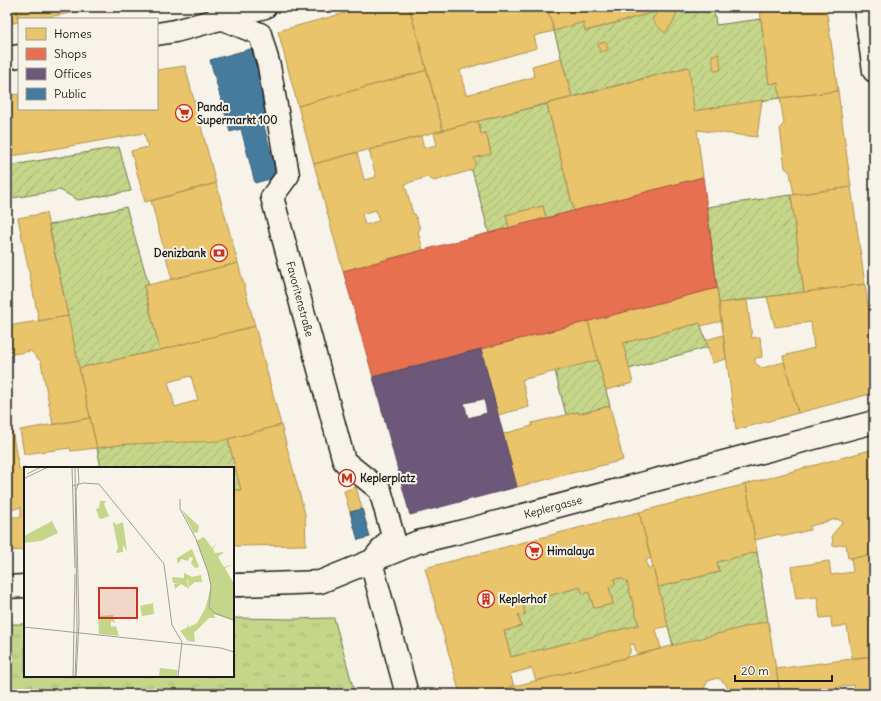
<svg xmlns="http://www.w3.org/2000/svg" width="881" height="701" font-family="Delius,sans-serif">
<defs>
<pattern id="grass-tufts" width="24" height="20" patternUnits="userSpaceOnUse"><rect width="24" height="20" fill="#c5d589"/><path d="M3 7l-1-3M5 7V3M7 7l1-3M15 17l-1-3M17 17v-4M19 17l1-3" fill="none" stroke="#a9b676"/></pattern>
<pattern id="garden-furrows" width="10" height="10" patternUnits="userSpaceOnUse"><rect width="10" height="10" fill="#c5d589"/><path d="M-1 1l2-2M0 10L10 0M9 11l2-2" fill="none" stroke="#a9b676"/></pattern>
</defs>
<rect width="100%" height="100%" fill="#f7f3e8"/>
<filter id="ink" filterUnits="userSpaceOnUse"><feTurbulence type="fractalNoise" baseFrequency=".025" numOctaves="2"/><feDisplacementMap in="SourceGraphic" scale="8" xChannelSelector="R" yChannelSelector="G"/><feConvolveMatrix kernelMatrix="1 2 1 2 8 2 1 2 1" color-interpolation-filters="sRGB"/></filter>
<g filter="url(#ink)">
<path fill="url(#grass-tufts)" stroke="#707852" d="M233,618L292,619L334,618L355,694H7V625L9,624H25V676H233Z"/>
<path fill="url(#garden-furrows)" stroke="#707852" d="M678,7H681L682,13L714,8L716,25L761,19L769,83H778L780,98L694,111L688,67L572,97L554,31L583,22L586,31L658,11L665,33L674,21Z
M547,104L574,211L546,218L543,206L506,215L509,228L489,233L472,170L474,158L491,153L486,133L481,134L478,121Z
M119,147L131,191L78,200L60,190L7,199V166Z
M791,195L804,292L719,303L707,207Z
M126,207L149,285L144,287L160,350L79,368L49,225Z
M700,323L708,347L629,369L623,343Z
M598,360L610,406L579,414L578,412L566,415L555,371Z
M228,439L241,490H233V468H101L97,448L126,444Z
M757,552L768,621L673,646L658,587L719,572L717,562Z
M621,578L627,582L639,625L511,657L504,631L521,626L518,615L525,614L523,603L580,587L583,594L589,592L594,608L613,604L609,587L615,585L614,579Z"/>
<path fill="#e9c46a" stroke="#ac9253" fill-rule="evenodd" d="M7,7H16L19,22L7,24Z
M16,7H105L36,19L19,20Z
M367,7H409L427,70L298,106L278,31Z
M409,7H547L554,31L534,36L537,48L460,70L466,95L534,77L532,66L561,58L572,97L443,130Z
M547,7H678L674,21L665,33L652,20L658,11L585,31L583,22L554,31Z
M768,7H826L838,91L780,98L778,83L769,84L760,10L768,9Z
M606,42L608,50L600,52L598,44Z
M719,54L721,70L714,71L712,55Z
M185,66L216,183L145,202L131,151L148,147L144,133L7,157V96L19,94V109H157V70Z
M689,67L694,111L762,100L757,137L697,130L703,177L574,211L547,104Z
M427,70L443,130L314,164L298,106Z
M838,91L851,187L794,195L790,172L785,168L780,128L784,123L780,98Z
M478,121L481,134L486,133L491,154L474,158L476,164L472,170L434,181L427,177L405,184L413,214H415L420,229L418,232L423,250L343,271L314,164L357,152L364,180L376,177L369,150L421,136L424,148L437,145L434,133ZM376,210L379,221L365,225L362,214Z
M216,183L238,263L172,279L151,201Z
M851,187L865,284L804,292L791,195Z
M543,206L546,218L509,228L506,215Z
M46,213L68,316L39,321L18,218Z
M238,263L255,326L160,350L144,286Z
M865,284L874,351V393L798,413L783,356L814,348L811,322L775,327L767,297Z
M717,288L721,321L701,326L700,323L623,343L633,383L606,390L588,321Z
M747,300L752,338L760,337L762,357L755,358V363L762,368L784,362L798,413L736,430L719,303Z
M68,316L90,418L53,425L41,362L31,351L7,355V326Z
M588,321L598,360L522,380L529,407L498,415L481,349Z
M255,326L281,425L221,441L126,444L97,448L79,368L160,350ZM191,376L198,400L175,407L168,382Z
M723,335L726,359L712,363L706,340Z
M610,406L623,460L517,487L503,434L532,426V423L578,412L579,414Z
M90,418L97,448L71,451L70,448L24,454L20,430Z
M281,425L305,514L306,545L233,546V490H241L228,439Z
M12,430L19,469L25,468V550L7,551V431ZM21,507V517H10V510Z
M874,449V555L848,558L846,544L833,546L832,535L843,522L837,519L810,526V530L781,537L780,534L755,540L746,484Z
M746,484L757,552L717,562L719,572L658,587L639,512Z
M356,487L370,537L358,540L344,491Z
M639,512L651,558L646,560L648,569L653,567L668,626L656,629L661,649L637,655L634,644L630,645V653L626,658L536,681L532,668L510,674L514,686L484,694H460L425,568ZM621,578L627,582L639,625L511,657L504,631L521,626L518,615L525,614L523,603L580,587L583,594L589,592L594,608L613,604L609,587L615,585L614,579Z
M874,555V656L852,658L847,626L832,627L831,617L820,618L817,597L796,599L791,567L829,561L831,575L853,572L851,558Z
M768,621L780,694H729L726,684L718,678L708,681L703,690L704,694H484Z
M874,656V694H856L854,685L791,694H780L776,669Z"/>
<path fill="#e76f51" stroke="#aa5641" d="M703,177L717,288L373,377L343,271Z"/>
<path fill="#6d597a" stroke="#55475e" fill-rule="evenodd" d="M481,349L517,487L410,515L373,377ZM484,399L487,413L468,418L464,403Z"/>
<path fill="#457b9d" stroke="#395e76" d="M254,48L273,120L263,122L277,177L255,183L241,129L230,132L210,60Z
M362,509L370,537L358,540L350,512Z"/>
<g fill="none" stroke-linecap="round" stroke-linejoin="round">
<g stroke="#1c1c1c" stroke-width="25">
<path id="pedestrian" d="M219,7L223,19L260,34L269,66L288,175L272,197L344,461L380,490L393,536L371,562
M157,34L175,31L265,7
M371,562L407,694
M240,585L320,582L418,542L456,533"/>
</g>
<g stroke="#1c1c1c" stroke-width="25">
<path id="minor" d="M865,7L874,71
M7,58L19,56
M456,533L874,422
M233,585H240
M7,587L25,586"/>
</g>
<use href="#pedestrian" stroke="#f7f3e8" stroke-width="22"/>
<use href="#minor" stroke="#f7f3e8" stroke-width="22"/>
</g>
</g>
<defs>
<g id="supermarket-ring" transform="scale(0.9)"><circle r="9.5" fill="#f7f3e8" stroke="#c8321e" stroke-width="1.5"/><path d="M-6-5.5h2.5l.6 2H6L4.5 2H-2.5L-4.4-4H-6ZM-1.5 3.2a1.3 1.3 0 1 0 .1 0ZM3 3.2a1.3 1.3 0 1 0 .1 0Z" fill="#c8321e"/></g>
<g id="bank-ring" transform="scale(0.9)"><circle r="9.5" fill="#f7f3e8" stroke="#c8321e" stroke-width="1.5"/><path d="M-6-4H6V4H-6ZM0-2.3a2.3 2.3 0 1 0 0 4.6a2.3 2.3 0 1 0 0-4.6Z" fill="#c8321e"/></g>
<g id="metro-ring" transform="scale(0.9)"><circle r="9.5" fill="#f7f3e8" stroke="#c8321e" stroke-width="1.5"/><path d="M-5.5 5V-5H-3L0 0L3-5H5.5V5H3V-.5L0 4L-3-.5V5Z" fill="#c8321e"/></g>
<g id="building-ring" transform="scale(0.9)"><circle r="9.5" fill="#f7f3e8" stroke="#c8321e" stroke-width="1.5"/><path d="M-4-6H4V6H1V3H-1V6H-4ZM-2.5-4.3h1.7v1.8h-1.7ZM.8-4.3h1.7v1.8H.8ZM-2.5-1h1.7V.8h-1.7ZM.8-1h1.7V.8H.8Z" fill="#c8321e"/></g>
</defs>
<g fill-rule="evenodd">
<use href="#supermarket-ring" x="184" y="113"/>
<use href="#bank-ring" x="219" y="253"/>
<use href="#metro-ring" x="347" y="478"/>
<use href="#supermarket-ring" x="534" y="551"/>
<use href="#building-ring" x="486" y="599"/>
</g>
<g text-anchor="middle" stroke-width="4" stroke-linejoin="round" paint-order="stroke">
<g font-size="11" font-weight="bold" fill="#1c1c1c" stroke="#f7f3e8" text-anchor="start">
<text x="197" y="111">Panda<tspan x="197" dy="13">Supermarkt 100</tspan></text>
<text x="206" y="257" text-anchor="end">Denizbank</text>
<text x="360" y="482">Keplerplatz</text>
<text x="547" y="555">Himalaya</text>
<text x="499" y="603">Keplerhof</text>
</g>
<g font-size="11" fill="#1c1c1c" stroke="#f7f3e8">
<text transform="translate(300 299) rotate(75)" y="4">Favoritenstraße</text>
<text transform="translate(553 507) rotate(-15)" y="4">Keplergasse</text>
</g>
</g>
<g transform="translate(24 467)">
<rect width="210" height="210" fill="#f7f3e8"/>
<path d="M158,43L175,59L174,65L170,66ZM28,54L34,66L17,74L0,76V69ZM180,70L188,81L193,76L189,82L191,86L200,85L194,90L200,100L210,97L201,101L210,117V154L190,147L191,151H185L170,166L171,175L164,174L156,164L164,160L163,156L165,160L173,156L181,142L187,120L183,103L172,74ZM168,82L175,100L171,101L167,96L169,91L166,90L164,94L157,92L156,95L153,96V91ZM160,106L168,110L177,108L178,115H171L165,120L164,113H163L165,122L157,117L151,122L150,117L155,116H149L148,110L160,111ZM129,136L130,147L118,149L116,139ZM89,148L91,156L87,154V160L92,159L95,169L75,167L74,149ZM136,201L154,203L153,210H135Z" fill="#c5d589"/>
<path d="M76,34H82L80,37L85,49L78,52L75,51L72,42L75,41ZM91,55L92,58L99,55L103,84L99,78V85L92,86L94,81L89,56Z" fill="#c5d589"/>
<path fill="none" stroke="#9f9d96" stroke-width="1" d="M48,0L51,101M51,0L53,162L51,210M3,7L17,0M1,11L24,0M49,19L59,16L75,17L140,97L148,158L158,175L154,210M156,32V42L172,72L184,105L187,119L185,140L190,146L210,153M0,160L197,181L210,185M49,210L51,107M52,210L55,156L52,23L55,15L54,0"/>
<path fill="#c8321e" fill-opacity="0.15" stroke="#c8321e" stroke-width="2" d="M75,121H113V151H75Z"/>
<rect width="210" height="210" fill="none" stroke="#1c1c1c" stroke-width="2"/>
</g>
<rect width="881" height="701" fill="none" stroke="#f7f3e8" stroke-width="24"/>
<rect x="12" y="12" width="857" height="677" fill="none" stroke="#1c1c1c" stroke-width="1.5" filter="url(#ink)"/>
<rect x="18" y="18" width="140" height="92" fill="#f7f3e8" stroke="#9f9d96"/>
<rect x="26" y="28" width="20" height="12" fill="#e9c46a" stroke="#9f9d96"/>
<text x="54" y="38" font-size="12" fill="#1c1c1c">Homes</text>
<rect x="26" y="48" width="20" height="12" fill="#e76f51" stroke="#9f9d96"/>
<text x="54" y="58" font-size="12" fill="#1c1c1c">Shops</text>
<rect x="26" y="68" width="20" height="12" fill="#6d597a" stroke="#9f9d96"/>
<text x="54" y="78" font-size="12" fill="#1c1c1c">Offices</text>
<rect x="26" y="88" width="20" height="12" fill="#457b9d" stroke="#9f9d96"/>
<text x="54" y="98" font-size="12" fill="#1c1c1c">Public</text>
<path d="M735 675v6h97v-6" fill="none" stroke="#1c1c1c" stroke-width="2"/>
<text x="741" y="675" font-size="12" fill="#1c1c1c" stroke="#f7f3e8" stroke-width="3" paint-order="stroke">20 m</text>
</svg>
